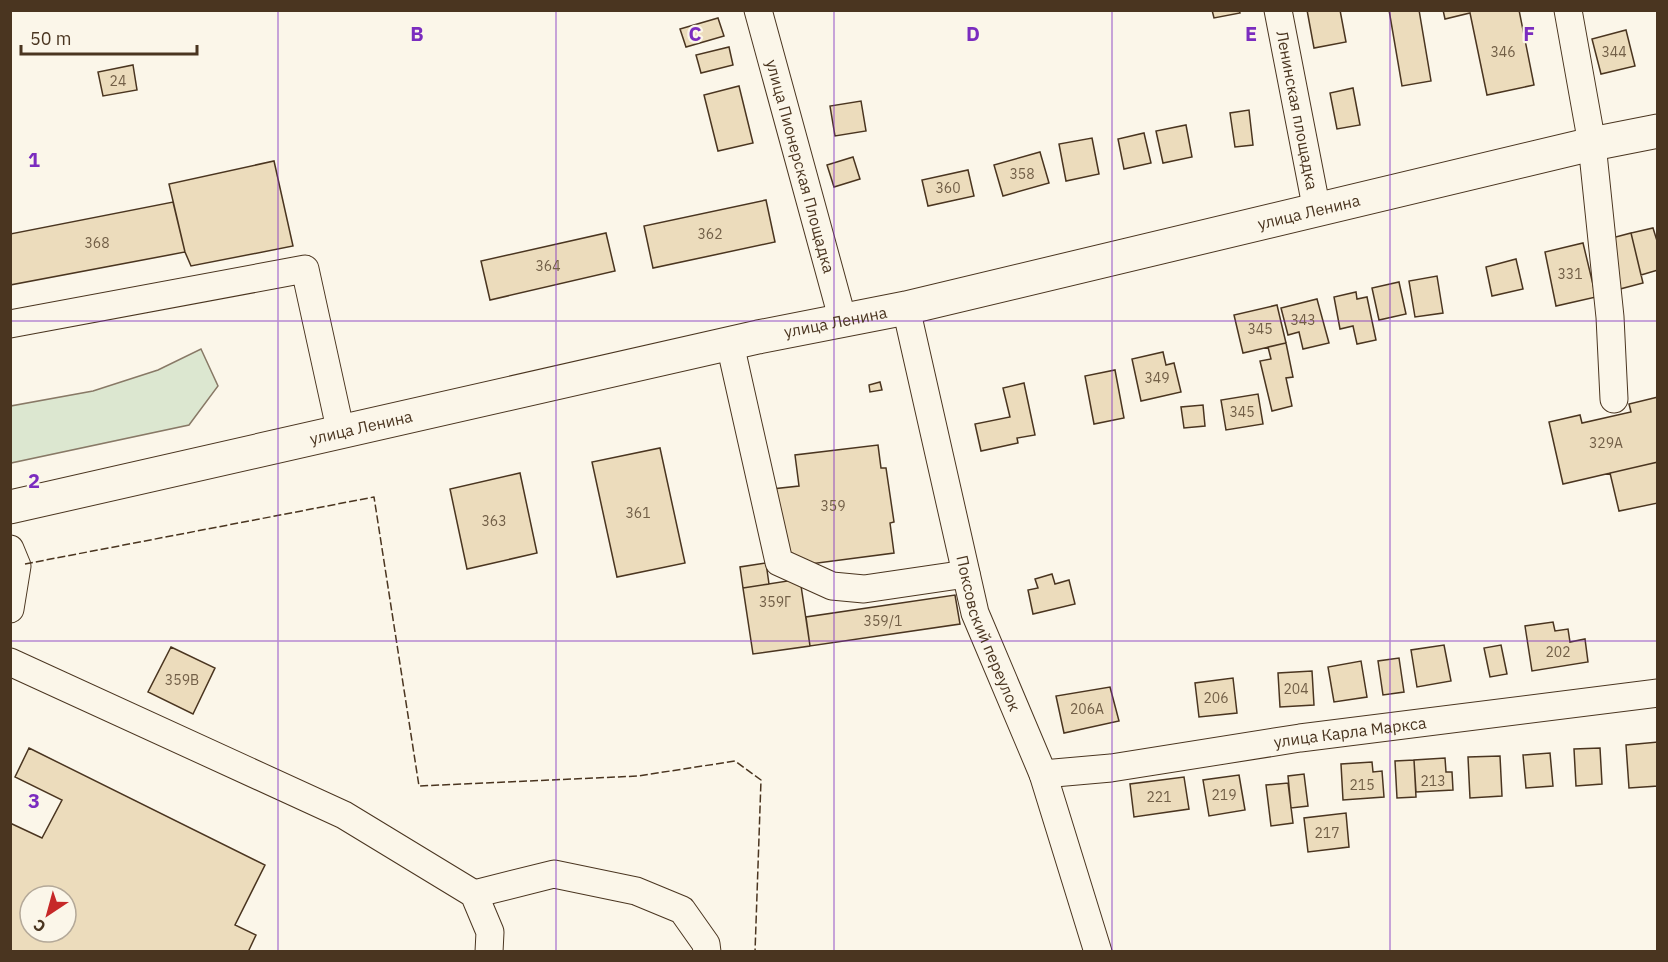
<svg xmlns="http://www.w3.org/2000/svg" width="1668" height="962" font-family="'IBM Plex Sans',sans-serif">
<rect width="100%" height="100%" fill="#fbf6e9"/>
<path fill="#dce7d0" stroke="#887966" stroke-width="1.5" d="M201,349L218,386L189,425L11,463V406L93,391L158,370Z"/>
<path fill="#ecdcbc" stroke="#4a3520" stroke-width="1.5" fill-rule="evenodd" d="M1212,10H1239L1240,13L1214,18Z
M1307,10H1340L1346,42L1314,48Z
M1389,10H1419L1431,81L1402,86Z
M1443,10H1519L1534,85L1487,95L1470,13L1445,19Z
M718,18L724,36L686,47L680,29Z
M1626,30L1635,66L1601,74L1592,39Z
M729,47L733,65L701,73L696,55Z
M133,65L137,90L103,96L98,72Z
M739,86L753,143L718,151L704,95Z
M1353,88L1360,125L1337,129L1330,93Z
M861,101L866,131L835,136L830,106Z
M1249,110L1253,145L1235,147L1230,113Z
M1186,125L1192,157L1163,163L1156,131Z
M1144,133L1151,163L1124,169L1118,139Z
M1092,138L1099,174L1066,181L1059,144Z
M1040,152L1049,183L1003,196L994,165Z
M853,157L860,179L834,187L827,165Z
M274,161L293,246L191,266L185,252L169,184Z
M968,170L974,196L928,206L922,180Z
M766,200L775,242L653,268L644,226Z
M173,202L185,252L10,285V234Z
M1653,228L1658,244V270L1641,275L1631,233Z
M606,233L615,271L490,300L481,261Z
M1631,233L1643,283L1620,289L1608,239Z
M1583,243L1596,297L1556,306L1545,252Z
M1516,259L1523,289L1492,296L1486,267Z
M1437,276L1443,313L1415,317L1409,281Z
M1399,282L1406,314L1379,320L1372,288Z
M1356,292L1357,299L1367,297L1376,340L1357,344L1353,326L1340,329L1334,297Z
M1317,299L1329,343L1303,349L1299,332L1288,335L1281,308Z
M1277,305L1286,343L1243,353L1234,315Z
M1286,343L1293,377L1286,378L1292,406L1272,411L1260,361L1271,359L1268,347Z
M1163,352L1166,365L1174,363L1181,392L1141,401L1132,359Z
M1115,370L1124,418L1094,424L1085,376Z
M880,382L882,390L870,392L869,385Z
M1024,383L1035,435L1017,438L1018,443L981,451L975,424L1010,417L1003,388Z
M1258,394L1263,424L1226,430L1221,400Z
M1658,397V462L1563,484L1549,422L1580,415L1582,423L1631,412L1629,404Z
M1203,405L1205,426L1184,428L1181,407Z
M878,445L881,468H886L894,522L890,523L894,553L810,564L809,561L800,562L779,540L772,489L799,486L795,455Z
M660,448L685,563L617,577L592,462Z
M1658,462V503L1619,511L1610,473Z
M520,473L537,553L467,569L450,489Z
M766,563L769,584L743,588L740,567Z
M1052,574L1055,584L1069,580L1075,604L1033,614L1028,590L1038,588L1035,579Z
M800,579L810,646L753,654L743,588Z
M955,595L960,624L810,646L806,617Z
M1553,622L1555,631L1568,629L1570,642L1585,639L1588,662L1532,671L1525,626Z
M1444,645L1451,681L1417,687L1411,650Z
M1501,645L1507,674L1490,677L1484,648Z
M171,647L215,668L193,714L148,692Z
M1399,658L1404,692L1383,695L1378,661Z
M1361,661L1367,697L1334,702L1328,667Z
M1312,671L1314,705L1280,707L1278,673Z
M1233,678L1237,713L1199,717L1195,683Z
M1110,687L1119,721L1064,733L1056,696Z
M1658,742V786L1629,788L1626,745Z
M29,748L265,865L235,925L256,935L248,952H10V823L42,838L62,800L15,777ZM30,896H66V932H30Z
M1600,748L1602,784L1576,786L1574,749Z
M1550,753L1553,786L1526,788L1523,755Z
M1500,756L1502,796L1470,798L1468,757Z
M1445,758L1446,772H1452L1453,790L1416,792L1414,760Z
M1414,760L1416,797L1397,798L1395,761Z
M1372,762L1373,772L1382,771L1384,797L1343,800L1341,764Z
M1304,774L1308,806L1291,808L1288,776Z
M1239,775L1245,810L1209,816L1203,780Z
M1184,777L1189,809L1134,817L1130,784Z
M1288,783L1293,823L1271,826L1266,785Z
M1346,813L1349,847L1308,852L1304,818Z"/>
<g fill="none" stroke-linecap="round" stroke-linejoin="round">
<g stroke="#4a3520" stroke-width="29">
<g id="minor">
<path id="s1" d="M758,10L843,321"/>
<path id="s2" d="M1278,10L1317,211"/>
<path d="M1568,10L1592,144L1610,317L1614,399"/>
<path id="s3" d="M906,308L975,613L1043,774L1098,952"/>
<path d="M10,324L305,269L341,433"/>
<path d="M730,344L779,562L832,586L864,589L966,574"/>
<path d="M10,549L17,566L10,609"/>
<path d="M10,662L344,815L474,894L490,932L489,952"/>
<path id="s4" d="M1043,774L1111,768L1300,738L1658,693"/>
<path d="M474,894L554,874L636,891L682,910L706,944L707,952"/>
</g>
</g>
<g stroke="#4a3520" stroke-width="35">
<g id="major">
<path id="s5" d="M10,507L758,337L906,308L1592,144L1658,131"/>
</g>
</g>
<use href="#minor" stroke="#fbf6e9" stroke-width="27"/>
<use href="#major" stroke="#fbf6e9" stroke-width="33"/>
<path stroke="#4a3520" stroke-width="1.5" stroke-dasharray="8 3" stroke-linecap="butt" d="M25,564L374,497L419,786L638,776L735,761L761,780L755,952"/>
</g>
<path fill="none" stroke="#7b2cbf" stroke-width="1.5" stroke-opacity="0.55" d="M278,10V952M556,10V952M834,10V952M1112,10V952M1390,10V952M10,321H1658M10,641H1658"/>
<g text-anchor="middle" stroke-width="4.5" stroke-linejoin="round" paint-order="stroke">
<g font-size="14" fill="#725f47">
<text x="1503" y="57">346</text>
<text x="1614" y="57">344</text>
<text x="118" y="86">24</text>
<text x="1022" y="179">358</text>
<text x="948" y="193">360</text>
<text x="710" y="239">362</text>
<text x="97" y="248">368</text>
<text x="548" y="271">364</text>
<text x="1570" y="279">331</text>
<text x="1303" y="325">343</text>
<text x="1260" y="334">345</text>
<text x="1157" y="383">349</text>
<text x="1242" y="417">345</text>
<text x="1606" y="448">329А</text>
<text x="833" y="511">359</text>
<text x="638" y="518">361</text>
<text x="494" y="526">363</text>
<text x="775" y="607">359Г</text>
<text x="883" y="626">359/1</text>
<text x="1558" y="657">202</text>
<text x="182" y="685">359В</text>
<text x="1296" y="694">204</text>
<text x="1216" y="703">206</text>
<text x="1087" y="714">206А</text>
<text x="1433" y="786">213</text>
<text x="1362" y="790">215</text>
<text x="1224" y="800">219</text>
<text x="1159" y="802">221</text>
<text x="1327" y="838">217</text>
</g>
<g font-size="16" fill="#4a3520" stroke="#fbf6e9">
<text dy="6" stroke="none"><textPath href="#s2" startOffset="102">Ленинская площадка</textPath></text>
<text dy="6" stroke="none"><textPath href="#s1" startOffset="162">улица Пионерская Площадка</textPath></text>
<text dy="6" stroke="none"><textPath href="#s5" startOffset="1332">улица Ленина</textPath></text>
<text dy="6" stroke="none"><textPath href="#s5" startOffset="846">улица Ленина</textPath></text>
<text dy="6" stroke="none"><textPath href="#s5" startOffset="360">улица Ленина</textPath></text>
<text dy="6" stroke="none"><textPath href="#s3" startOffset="336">Поксовский переулок</textPath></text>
<text dy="6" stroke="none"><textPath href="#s4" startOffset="310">улица Карла Маркса</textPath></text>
</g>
</g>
<g font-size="20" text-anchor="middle" font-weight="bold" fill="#7b2cbf" stroke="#fbf6e9" stroke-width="4.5" stroke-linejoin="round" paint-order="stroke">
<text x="417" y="41">B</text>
<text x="695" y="41">C</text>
<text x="973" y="41">D</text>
<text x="1251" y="41">E</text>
<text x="1529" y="41">F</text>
<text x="34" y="167">1</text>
<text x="34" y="488">2</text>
<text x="34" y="808">3</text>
</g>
<rect width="1668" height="962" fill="none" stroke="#4a3520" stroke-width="24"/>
<g transform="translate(48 914) rotate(216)"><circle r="28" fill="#fbf6e9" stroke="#b4a999" stroke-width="1.5"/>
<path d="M0-4.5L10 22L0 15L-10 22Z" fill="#c62828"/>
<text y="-9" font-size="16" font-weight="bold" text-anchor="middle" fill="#4a3520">С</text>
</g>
<path d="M21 45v9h176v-9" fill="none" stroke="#4a3520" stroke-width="3"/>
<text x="30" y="45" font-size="18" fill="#4a3520" stroke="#fbf6e9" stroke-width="4.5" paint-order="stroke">50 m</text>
</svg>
